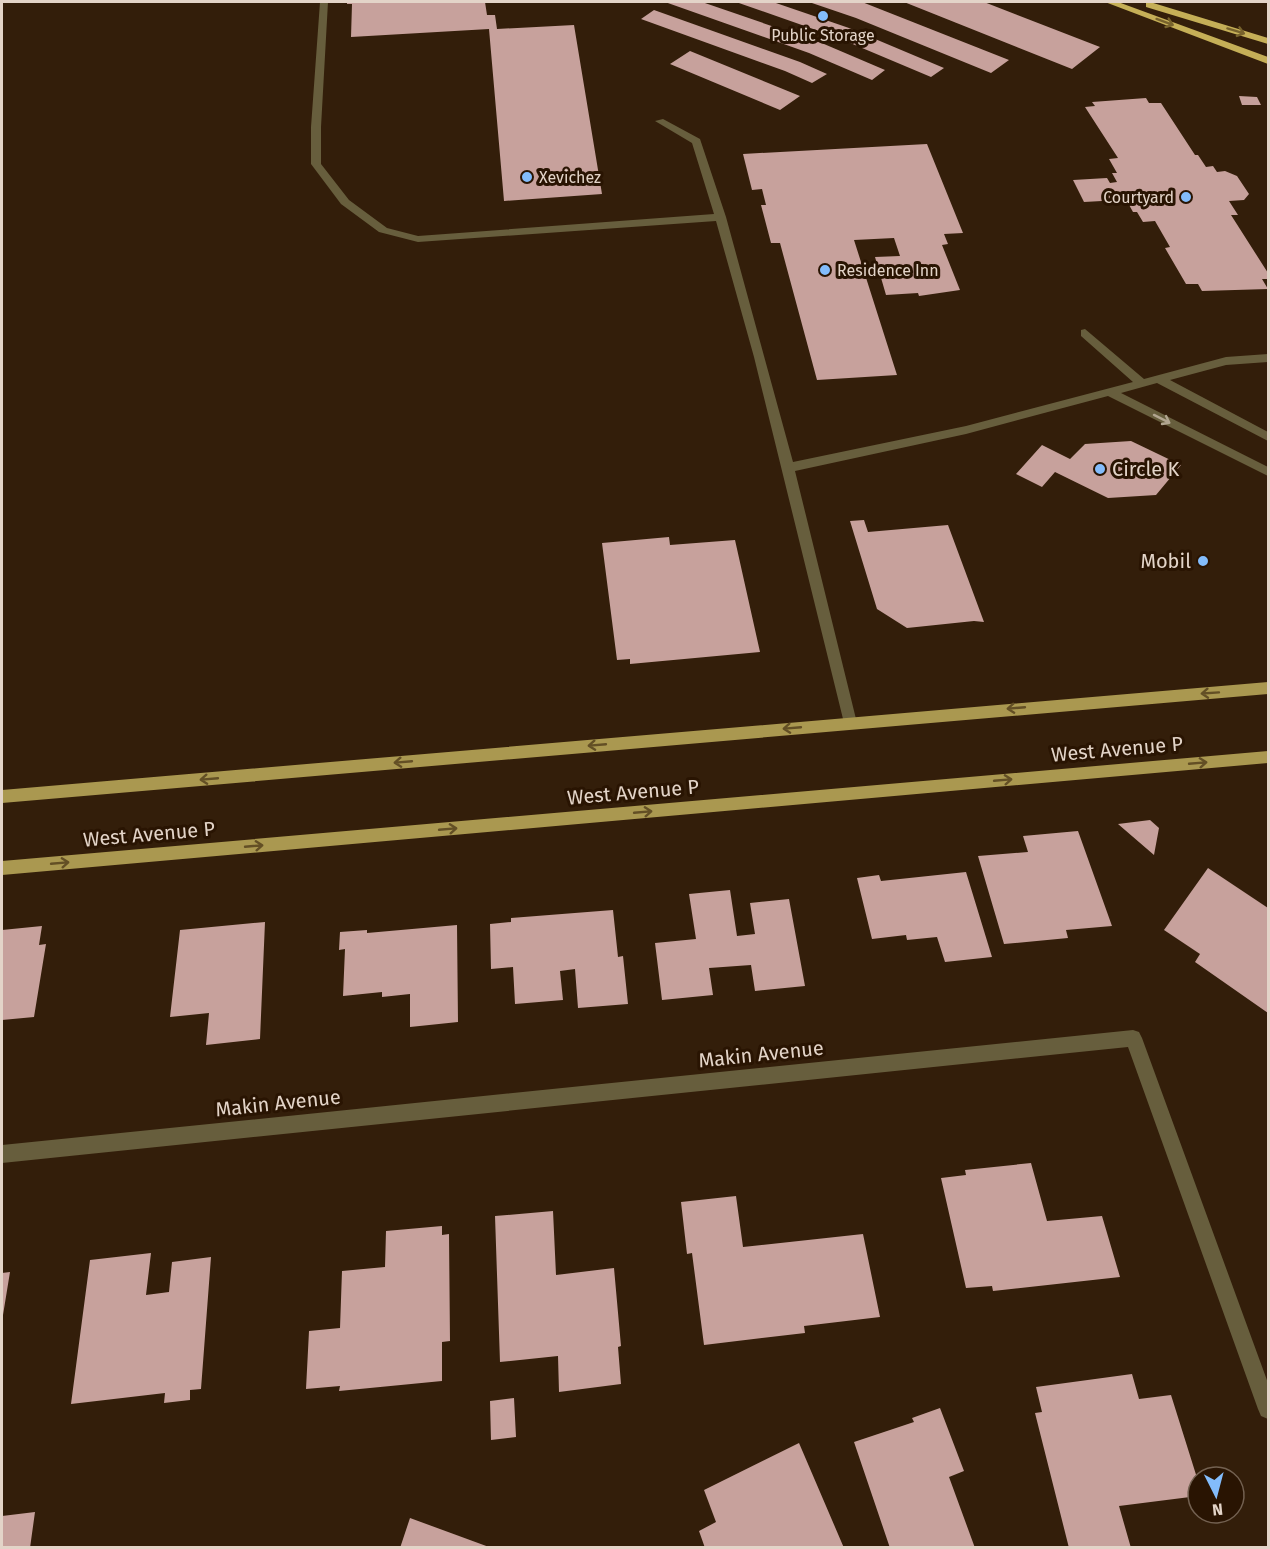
<svg xmlns="http://www.w3.org/2000/svg" width="1270" height="1549" font-family="'Fira Sans',sans-serif">
<rect width="100%" height="100%" fill="#331e0a"/>
<path fill="#c7a19c" d="M347,2H485L487,15H495L497,29L574,25L602,194L504,201L489,29L351,37L352,4H347Z
M665,2H702L824,44L885,70L872,80L809,53Z
M736,2H773L849,28L944,68L931,77L836,37Z
M809,2H862L1009,60L991,73L856,18Z
M904,2H984L1100,47L1072,69Z
M654,10L800,62L827,74L812,83L785,71L641,19Z
M690,51L800,96L780,110L670,64Z
M1239,96L1257,97L1261,105H1242Z
M1146,98L1149,103H1161L1195,155H1198L1206,167L1213,166L1217,172L1225,171L1237,176L1249,194L1244,200L1229,201L1238,215H1231L1268,273V279H1262L1268,289L1202,291L1198,284H1186L1165,248L1170,247L1155,221L1143,222L1137,212H1133L1123,194L1117,195L1120,200L1084,202L1073,180L1107,178L1110,183L1117,182L1112,173H1117L1109,159L1118,158L1085,107L1095,106L1092,102Z
M927,144L963,233L944,234L948,244L942,245L960,290L919,296L918,293L886,295L875,257L900,256L894,238L854,240L897,375L817,380L780,243H771L761,205H766L762,189L752,190L743,154Z
M1131,441L1181,465L1156,495L1108,498L1055,472L1042,487L1016,474L1042,445L1070,459L1085,444Z
M864,520L868,532L948,525L984,622L974,621L907,628L877,609L850,521Z
M669,537L670,545L735,540L760,652L630,664V659L617,660L602,543Z
M1150,820L1159,828L1154,855L1118,824Z
M1078,831L1112,926L1066,930L1068,938L1004,944L978,856L1028,852L1023,836Z
M1208,868L1268,908V1013L1195,962L1200,954L1164,930Z
M966,872L992,957L945,962L937,937L907,940L906,935L872,939L857,878L879,875L881,881Z
M730,890L737,936L755,934L750,903L789,899L805,986L755,991L751,965L709,968L713,995L662,1000L655,943L696,939L689,894Z
M613,910L618,957L623,956L628,1004L578,1008L575,969L560,971L563,1000L515,1004L513,967L491,969L490,924L511,922V918Z
M265,922L260,1039L206,1045L209,1013L170,1017L180,930Z
M457,925L458,1022L410,1027V994L382,997V992L343,996L345,949L339,950L340,932L367,930V933Z
M42,926L39,945L46,944L34,1017L2,1020V930Z
M1031,1163L1047,1221L1102,1216L1120,1277L993,1291L992,1286L966,1288L941,1178L966,1175L965,1170Z
M736,1196L743,1247L863,1234L880,1317L804,1326L805,1333L704,1345L692,1253L687,1254L681,1202Z
M553,1211L556,1275L614,1268L621,1346L618,1347L621,1384L559,1392L558,1356L500,1362L495,1216Z
M442,1226V1235L449,1234L450,1341L442,1342V1381L339,1391L340,1386L306,1389L309,1331L340,1328L342,1271L385,1267L386,1231Z
M151,1253L146,1295L169,1292L172,1262L211,1257L201,1389L190,1390V1400L164,1403L165,1393L71,1404L90,1260Z
M10,1272L3,1315H2V1273Z
M1132,1374L1139,1399L1171,1395L1198,1481V1496L1119,1506L1131,1548H1069L1035,1413L1042,1412L1036,1387Z
M514,1398L516,1437L491,1440L490,1401Z
M940,1408L964,1471L949,1477L975,1548H890L854,1442L914,1422L912,1418Z
M799,1443L844,1548H705L699,1531L716,1522L704,1490Z
M35,1512L30,1548H2V1516Z
M410,1518L489,1547V1548H400Z"/>
<g fill="none" stroke-linecap="round" stroke-linejoin="round">
<path fill="#675e3d" fill-rule="evenodd" d="M320,2H328L321,127V164L349,200L387,228L418,236L714,214L692,143L655,121L663,119L700,139L726,217L793,462L966,426L1133,382L1081,336V330L1085,329L1144,379L1226,357L1268,354V362L1226,365L1170,380L1268,432V441L1157,383L1121,393L1268,467V476L1108,396L966,434L795,471L857,723L855,727H845L754,357L716,221L418,242L379,232L341,204L311,164V127Z"/>
<path fill="#675e3d" fill-rule="evenodd" d="M1133,1030L1139,1032L1142,1038L1268,1383V1419L1261,1416L1258,1409L1128,1047L2,1163V1145Z"/>
<path fill="#aa9850" fill-rule="evenodd" d="M1268,682V694L2,803V790Z
M1268,751V763L2,875V861Z"/>
<path fill="#c5af57" fill-rule="evenodd" d="M1105,2H1118L1268,57V64Z
M1150,2L1268,38V44L1146,7V3Z"/>
</g>
<defs><path id="oneway-shaft" d="M-6 0H5M1.5-3L5.5 0L1.5 3" fill="none" stroke-width="1.6" stroke-linecap="round" stroke-linejoin="round" transform="scale(1.5)"/></defs>
<g stroke="#77622c">
<use href="#oneway-shaft" transform="translate(1165 22) rotate(20)"/>
<use href="#oneway-shaft" transform="translate(1236 31) rotate(17)"/>
</g>
<use stroke="#b1a590" href="#oneway-shaft" transform="translate(1162 419) rotate(27)"/>
<g stroke="#634f25">
<use href="#oneway-shaft" transform="translate(1210 693) rotate(176)"/>
<use href="#oneway-shaft" transform="translate(1016 708) rotate(175)"/>
<use href="#oneway-shaft" transform="translate(792 728) rotate(175)"/>
<use href="#oneway-shaft" transform="translate(597 745) rotate(175)"/>
<use href="#oneway-shaft" transform="translate(403 762) rotate(175)"/>
<use href="#oneway-shaft" transform="translate(1198 763) rotate(-5)"/>
<use href="#oneway-shaft" transform="translate(209 779) rotate(175)"/>
<use href="#oneway-shaft" transform="translate(1003 780) rotate(-5)"/>
<use href="#oneway-shaft" transform="translate(643 812) rotate(-5)"/>
<use href="#oneway-shaft" transform="translate(448 829) rotate(-5)"/>
<use href="#oneway-shaft" transform="translate(254 846) rotate(-5)"/>
<use href="#oneway-shaft" transform="translate(60 863) rotate(-5)"/>
</g>
<g fill="#83bcfb" stroke="#291402" stroke-width="2">
<circle cx="823" cy="16" r="6"/>
<circle cx="527" cy="177" r="6"/>
<circle cx="1186" cy="197" r="6"/>
<circle cx="825" cy="270" r="6"/>
<circle cx="1100" cy="469" r="6"/>
<circle cx="1203" cy="561" r="6"/>
</g>
<g text-anchor="middle" stroke-width="6" stroke-linejoin="round" paint-order="stroke">
<g font-size="16" fill="#e3d4c8" stroke="#291402" text-anchor="start">
<text x="823" y="41" text-anchor="middle">Public Storage</text>
<text x="539" y="183">Xevichez</text>
<text x="1174" y="203" text-anchor="end">Courtyard</text>
<text x="837" y="276">Residence Inn</text>
</g>
<g font-size="20" fill="#e3d4c8" stroke="#291402" text-anchor="start">
<text x="1112" y="476">Circle K</text>
<text x="1191" y="568" text-anchor="end">Mobil</text>
</g>
<g font-size="20" fill="#e3d4c8" stroke="#291402">
<text transform="translate(1117 749) rotate(-5)" y="7">West Avenue P</text>
<text transform="translate(633 792) rotate(-5)" y="7">West Avenue P</text>
<text transform="translate(149 834) rotate(-5)" y="7">West Avenue P</text>
<text transform="translate(761 1054) rotate(-6)" y="7">Makin Avenue</text>
<text transform="translate(278 1103) rotate(-6)" y="7">Makin Avenue</text>
</g>
</g>
<rect width="1270" height="1549" fill="none" stroke="#e3d4c8" stroke-width="6"/>
<g transform="translate(1216 1495) rotate(174)"><circle r="28" fill="#291402" stroke="#736151" stroke-width="1.5"/>
<path d="M0-4.5L10 22L0 15L-10 22Z" fill="#83bcfb"/>
<text y="-9" font-size="16" font-weight="bold" text-anchor="middle" fill="#e3d4c8">N</text>
</g>
</svg>
